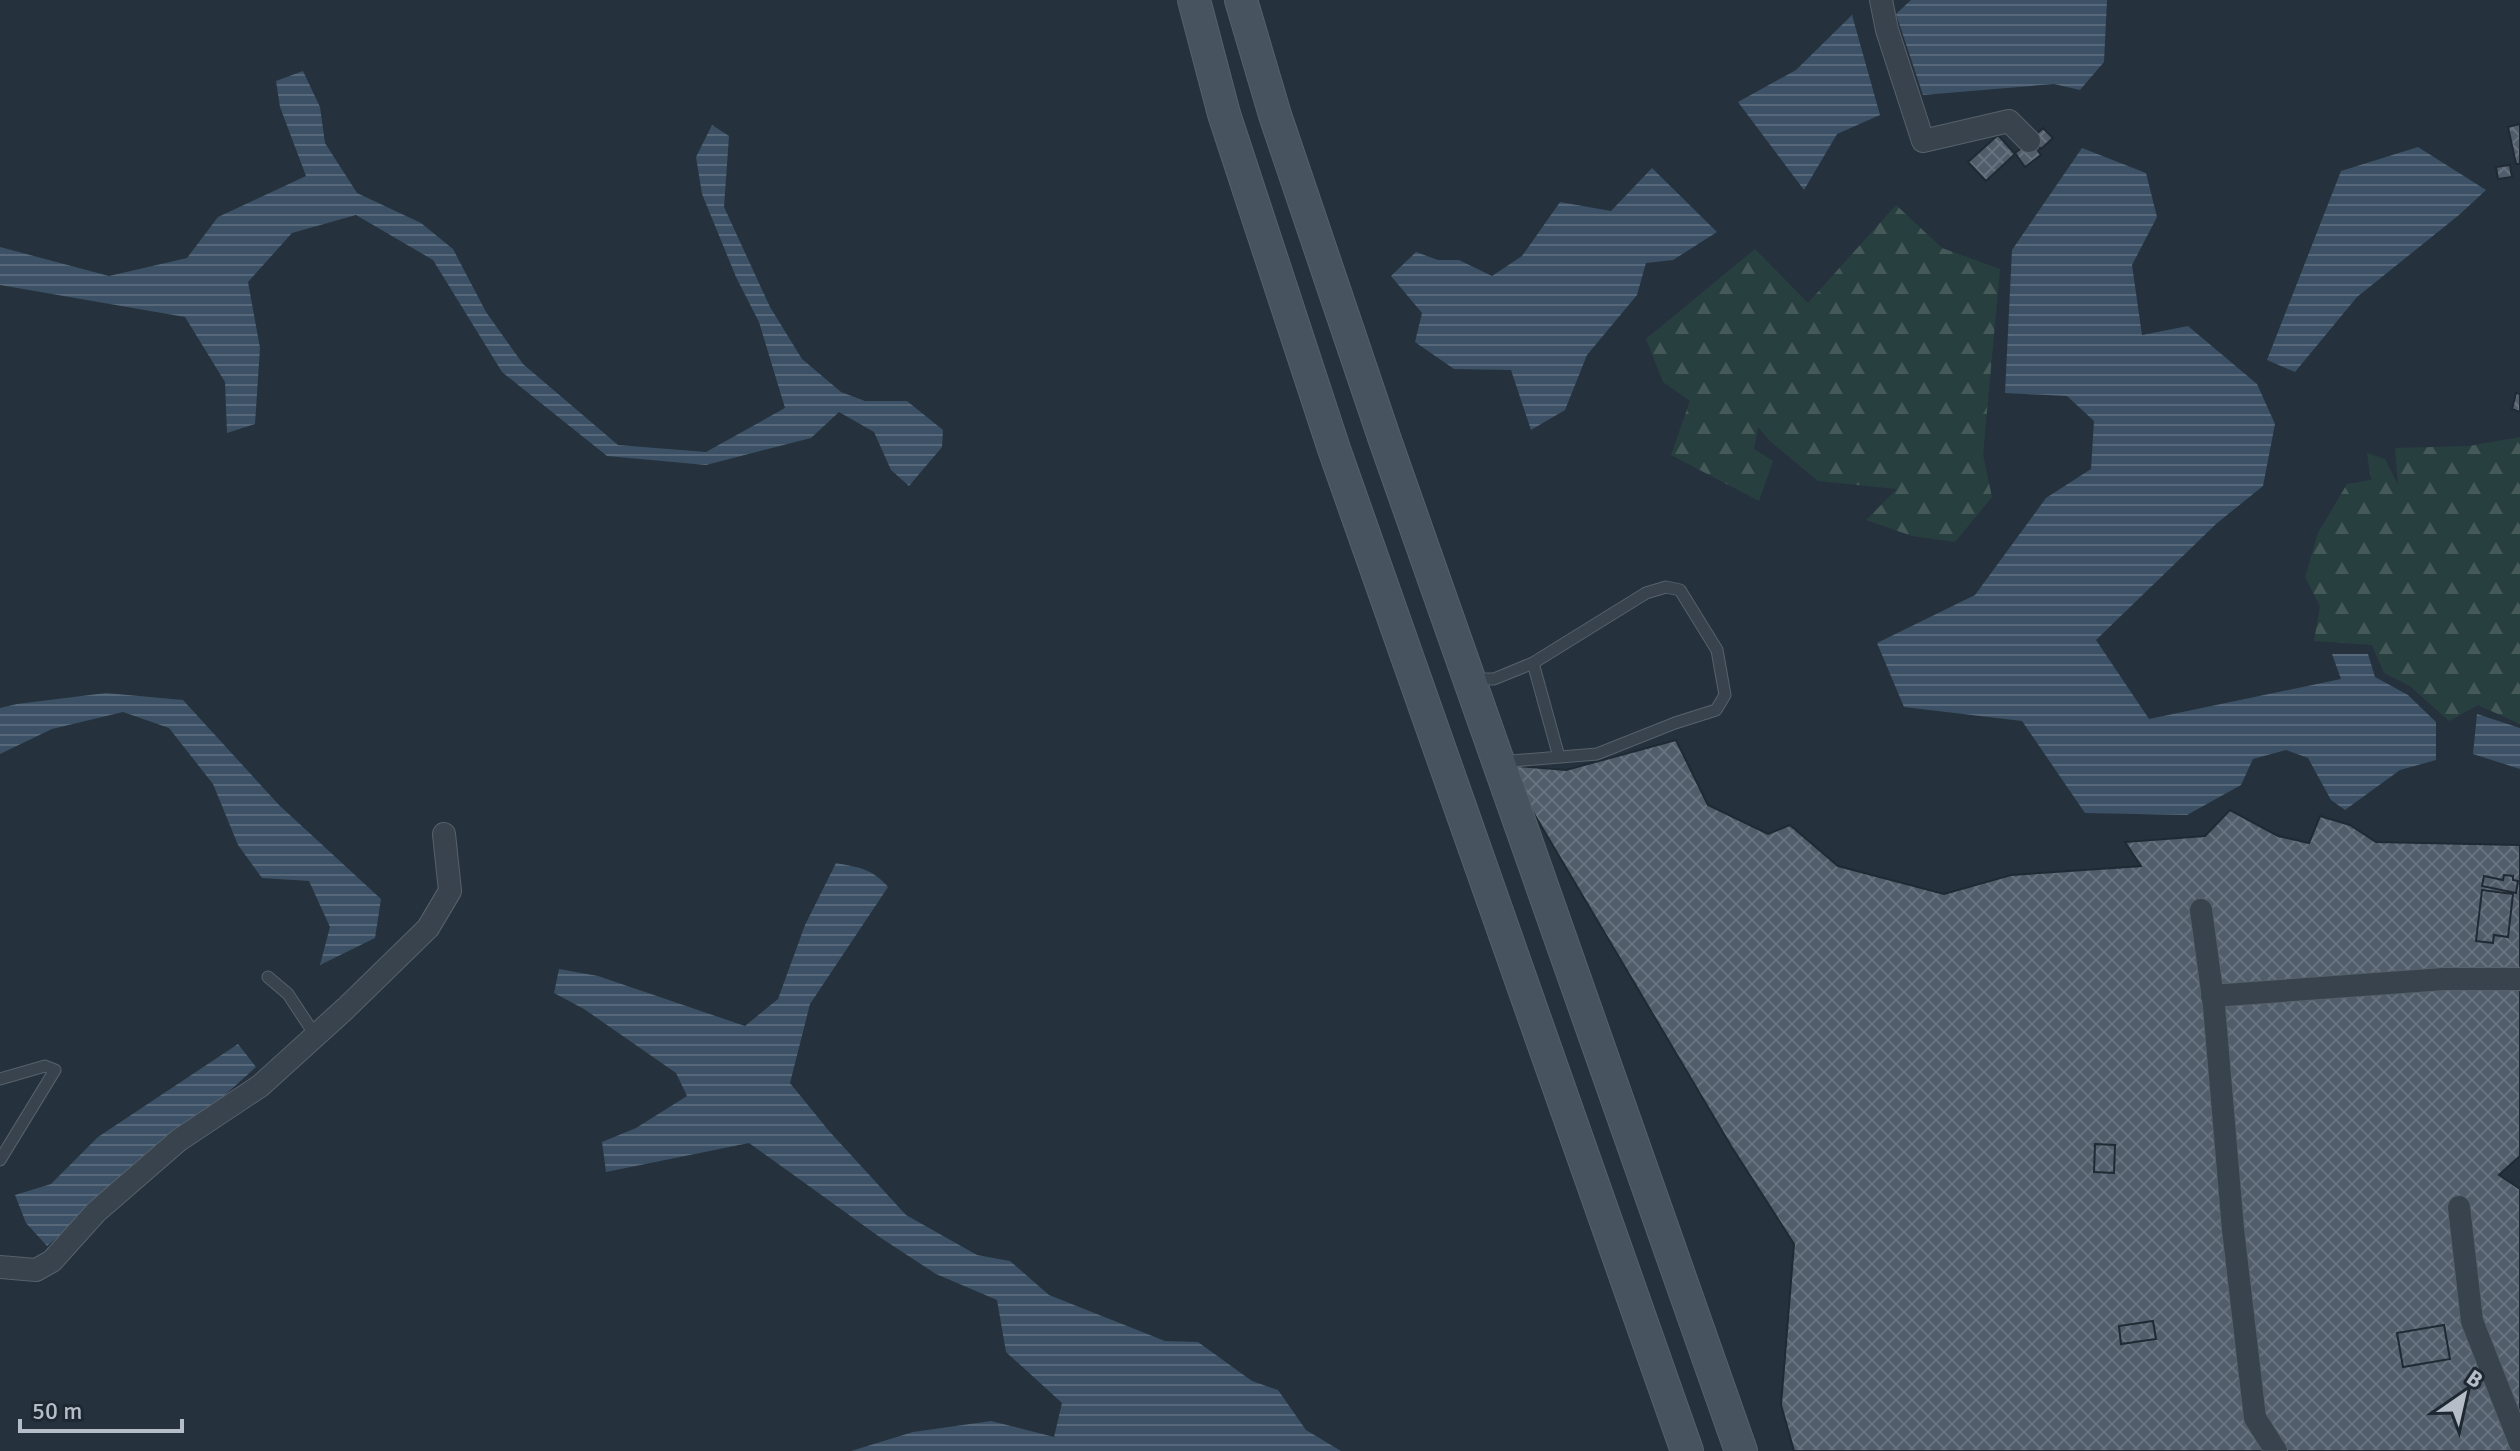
<svg xmlns="http://www.w3.org/2000/svg" width="2520" height="1451" font-family="Signika,sans-serif">
<defs>
<pattern id="forest-firs" width="22" height="20" patternUnits="userSpaceOnUse" patternTransform="scale(2)"><rect width="22" height="20" fill="#283f3f"/><path d="M5 1l3.5 6h-7zM16 11l3.5 6h-7z" fill="#455959"/></pattern>
<pattern id="water-rules" width="6" height="5" patternUnits="userSpaceOnUse" patternTransform="scale(2)"><rect width="6" height="5" fill="#3c5165"/><path d="M0 2.5h6" fill="none" stroke="#56687a"/></pattern>
<pattern id="building-cross-hatch" width="8" height="8" patternUnits="userSpaceOnUse" patternTransform="scale(2)"><rect width="8" height="8" fill="#515d6b"/><path d="M0 0l8 8M0 8l8-8" fill="none" stroke="#68727f"/></pattern>
</defs>
<rect width="100%" height="100%" fill="#25323d"/>
<path fill="url(#forest-firs)" d="M1896,205L1942,248L2000,269L1983,455L1992,497L1955,542L1912,536L1866,520L1897,489L1818,481L1771,442L1758,427L1754,449L1773,461L1759,501L1671,455L1690,401L1663,382L1646,339L1755,249L1808,303Z
M2520,437V724L2478,705L2449,721L2410,686L2384,673L2372,645L2314,641L2320,606L2305,577L2318,533L2347,484L2371,480L2367,453L2385,459L2398,485L2395,448L2469,446Z"/>
<path fill="url(#water-rules)" d="M1911,0H2107L2104,62L2080,90L2054,84L1923,95L1896,14Z
M1852,15L1880,115L1837,134L1804,190L1738,102L1796,70Z
M303,71L320,107L325,143L357,193L421,223L453,249L486,312L523,364L618,445L706,452L785,408L759,322L736,277L702,194L696,157L712,125L729,136L724,207L770,307L802,359L841,392L865,401H907L943,430L942,447L909,486L891,470L874,432L839,412L811,438L706,465L607,456L502,372L433,260L356,215L292,233L248,282L260,348L255,424L227,433L225,382L185,317L0,285V247L109,276L187,258L218,217L306,176L280,107L276,81Z
M2418,147L2486,190L2459,215L2357,297L2295,372L2267,360L2341,171Z
M2082,148L2146,173L2157,217L2132,265L2142,335L2188,326L2257,384L2275,424L2263,486L2216,524L2096,640L2149,719L2341,679L2332,654H2368L2375,677L2408,695L2436,722V760L2400,770L2345,810L2331,800L2308,758L2286,750L2253,759L2241,785L2187,815L2085,813L2022,721L1904,707L1877,643L1975,595L2046,498L2091,469L2094,421L2067,396L2005,393L2012,250Z
M1652,168L1717,232L1673,260L1646,263L1637,295L1587,355L1565,410L1531,430L1511,370L1454,369L1415,342L1422,313L1391,276L1416,252L1438,260H1459L1492,276L1522,256L1560,202L1611,211Z
M106,693L183,700L279,805L381,899L375,938L320,965L330,927L309,881L262,878L238,845L213,784L169,728L123,712L52,729L0,754V708L17,704Z
M2477,714L2520,728V769L2473,754Z
M836,863C858,867 873,869 888,887L810,1004L790,1083L829,1131L906,1215L977,1255L1010,1261L1049,1295L1165,1341L1198,1342L1252,1381L1278,1390L1306,1430L1341,1451H851L913,1432L991,1421L1054,1437L1062,1403L1006,1352L997,1300L936,1274L881,1238L749,1143L606,1172L602,1142L636,1128L687,1096L676,1073L584,1009L554,993L559,969L598,976L745,1026L778,999L805,925Z
M238,1044L256,1067L205,1113L47,1246L26,1223L15,1195L51,1184L98,1137Z"/>
<path fill="url(#building-cross-hatch)" stroke="#202a34" stroke-width="2" d="M2520,124V164H2516L2508,127Z
M2043,128L2053,138L2041,149L2031,139Z
M1998,135L2015,154L1986,181L1968,162Z
M2031,141L2041,155L2025,167L2015,153Z
M2510,165L2512,177L2498,179L2496,167Z
M2516,393L2520,394V412L2512,409Z
M1676,740L1708,805L1768,834L1790,825L1838,866L1944,894L2011,875L2141,866L2125,842L2205,836L2230,810L2278,836L2309,843L2320,816L2350,825L2376,842L2520,845V1156L2499,1175L2520,1189V1451H1794L1781,1405L1794,1244L1731,1146L1505,765L1566,770Z
M2504,875L2513,876V880L2518,881L2516,893L2482,886L2484,876L2503,880Z
M2482,890L2513,894L2508,937L2494,935L2493,943L2476,941Z
M2095,1144L2115,1145L2114,1173L2094,1172Z
M2153,1321L2156,1339L2121,1344L2119,1326Z
M2444,1325L2450,1359L2403,1367L2397,1333Z"/>
<g fill="none" stroke-linecap="round" stroke-linejoin="round">
<g stroke="#57616b" stroke-width="13">
<path id="lane" d="M1533,663L1559,757
M1472,679H1494L1533,663L1646,593L1666,587L1680,590L1717,650L1725,695L1716,710L1675,723L1597,754L1500,762
M268,977L288,994L315,1035
M0,1079L45,1066L55,1070L0,1160"/>
</g>
<g stroke="#57616b" stroke-width="24">
<path id="street" d="M1881,0L1887,30L1923,141L2009,121L2029,141
M2201,910L2214,1006L2233,1229L2255,1418L2276,1451
M2212,996L2444,979H2520
M2459,1207L2472,1321L2520,1443
M0,1267L36,1270L52,1261L96,1212L179,1140L260,1086L346,1008L428,928L450,891L444,834"/>
</g>
<g stroke="#57616b" stroke-width="34">
<path id="secondary" d="M1194,0L1224,114L1334,449L1687,1451
M1241,0L1275,115L1385,440L1741,1451"/>
</g>
<use href="#lane" stroke="#39434d" stroke-width="11"/>
<use href="#street" stroke="#39434d" stroke-width="22"/>
<use href="#secondary" stroke="#485360" stroke-width="32"/>
</g>
<g transform="translate(2464 1395) rotate(34)" stroke="#1e2832" stroke-width="6" paint-order="stroke">
<path d="M0-6L14 30L0 20L-14 30Z" fill="#b5bec8"/>
<text y="-12" font-size="22" font-weight="bold" text-anchor="middle" fill="#b5bec8">B</text>
</g>
<path d="M20 1419v12h162v-12" fill="none" stroke="#b5bec8" stroke-width="4"/>
<text x="32" y="1419" font-size="24" fill="#b5bec8" stroke="#1e2832" stroke-width="6" paint-order="stroke">50 m</text>
</svg>
